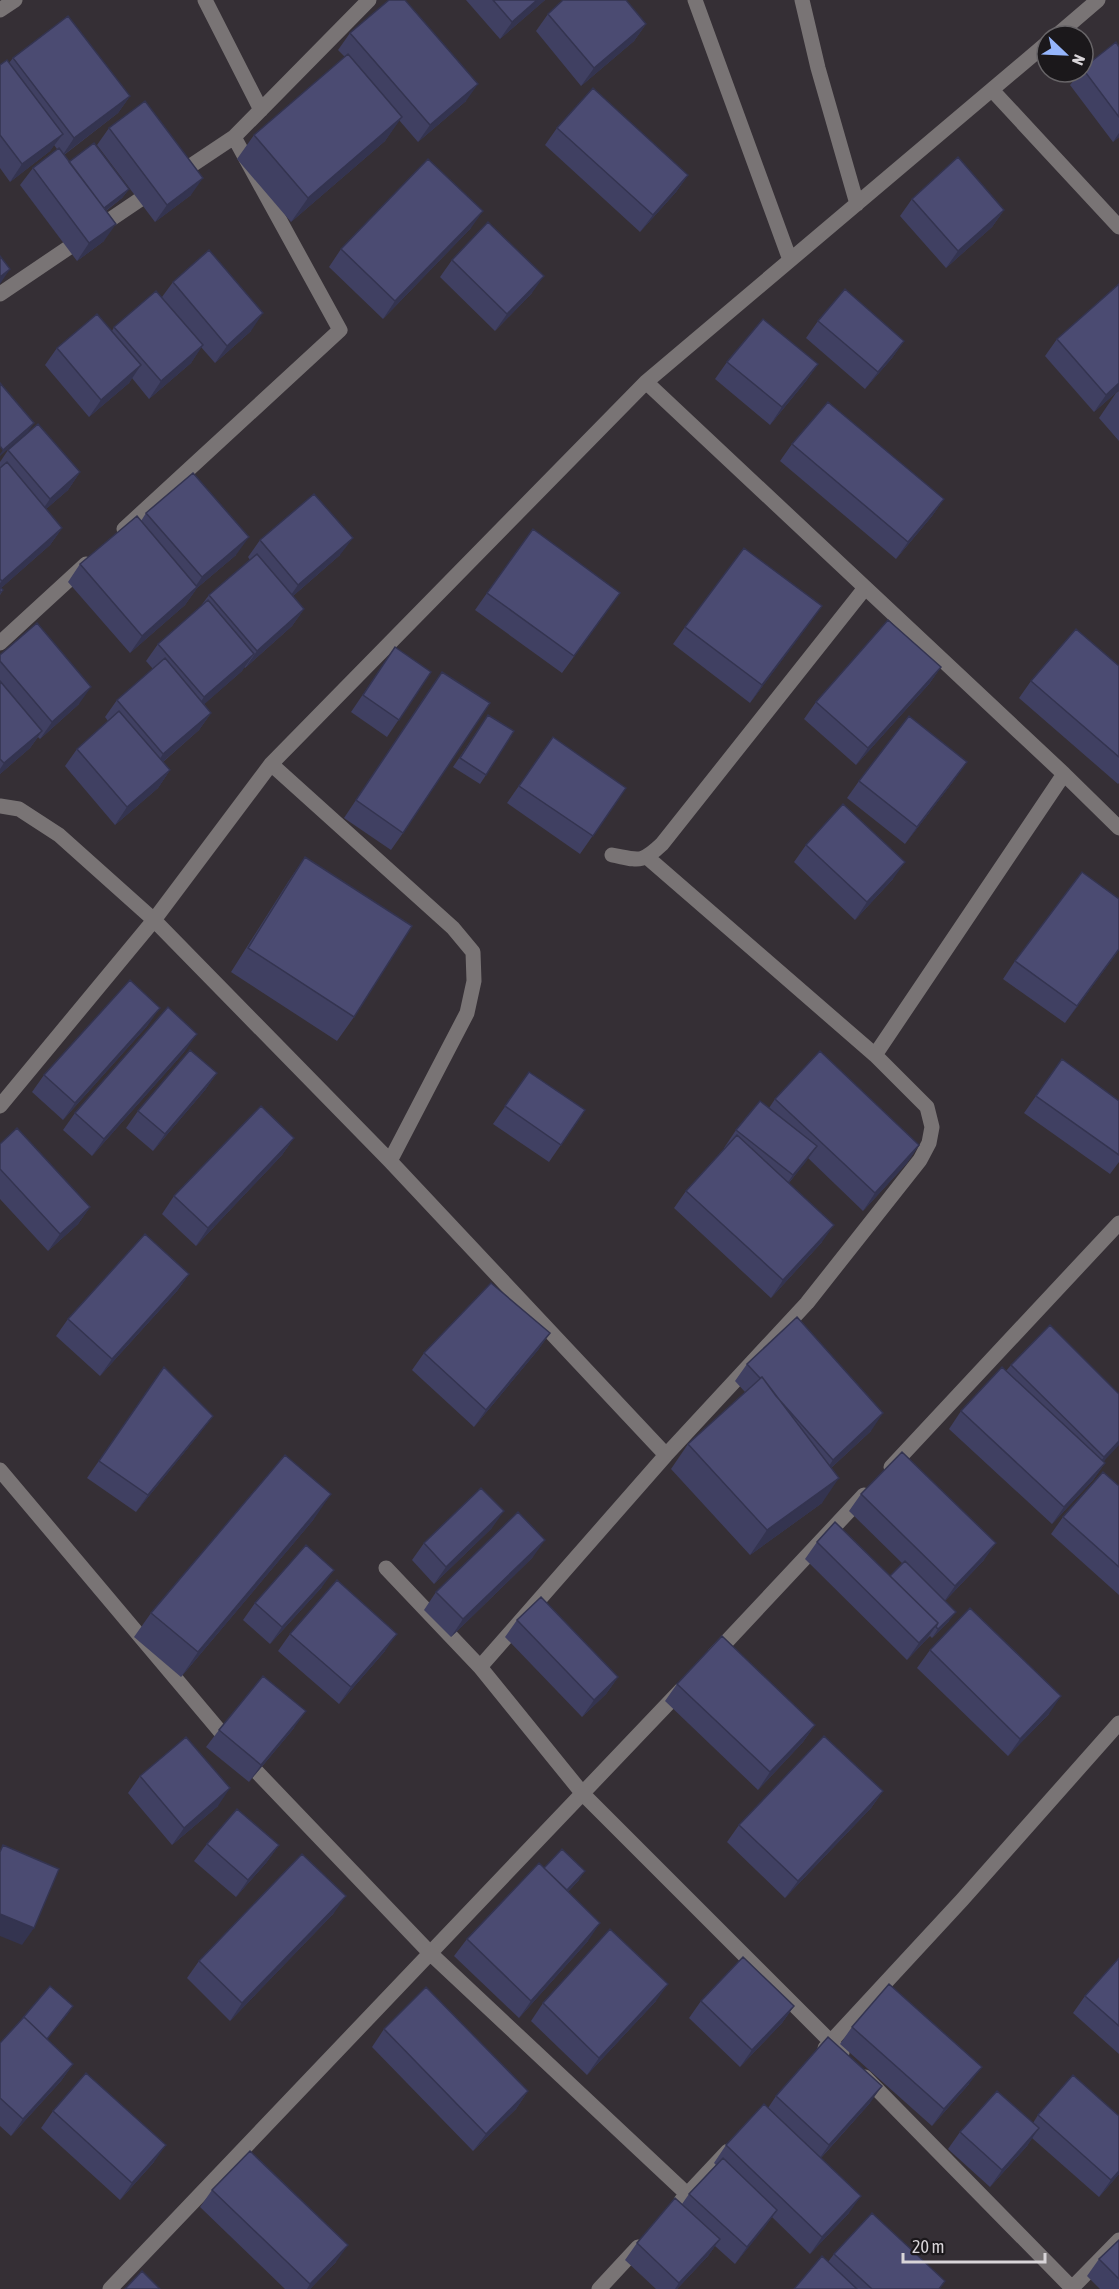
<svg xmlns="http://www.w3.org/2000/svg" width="1119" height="2289" font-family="'Asap Condensed',sans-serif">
<rect width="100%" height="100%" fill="#352f35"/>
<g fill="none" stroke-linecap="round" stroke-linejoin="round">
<path stroke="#797475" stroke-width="15" d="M205,0L261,110
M695,0L790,260
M802,0L818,68L857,204
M0,10L15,0
M1056,36L1098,0
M992,90L1119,227
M177,175L234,137L369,0
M0,294L154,190
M646,382L1064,774L1119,828
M124,529L340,330L234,137
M0,643L86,564
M271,764L453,928L473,952L474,981L467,1013L390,1161
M0,806L19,809L59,835L154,920L390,1161L666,1455
M612,855C639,860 641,864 662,844L865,588
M875,1055L1064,774
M0,1106L154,920L271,764L646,382L1047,43
M891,1467L1119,1223
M0,1470L235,1749L431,1954L687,2194
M386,1568L480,1667L583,1794L842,2053
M714,1655L864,1495
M480,1667L666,1455L807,1303L920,1160L929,1143L932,1127L927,1107L875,1055L648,858
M825,2048L962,1900L1119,1723
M865,2077L1073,2289
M681,2201L728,2151
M110,2289L681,1690
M599,2289L638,2247
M1071,2289L1119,2240"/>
</g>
<path fill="#404062" d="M466,0H545L500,39Z
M548,14L646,24L634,41L581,86L536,31Z
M350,33L466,101L418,142L399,120L385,141L291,222L237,159L254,135L345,57L338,50Z
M1119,47V137L1113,142L1070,85L1080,72H1083V68Z
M13,58L130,96L118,113L64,155L69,162L129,189L122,198L106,211L104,241L77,261L20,185L33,168L57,149L54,145L50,151L10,182L0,168V65L9,63Z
M109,128L191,195L155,222L97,145Z
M557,128L688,175L676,192L640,232L545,145Z
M912,199L1004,210L992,227L946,268L900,216Z
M471,228L383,319L329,267L341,249Z
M452,260L532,293L495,331L440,277Z
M173,282L251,331L215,363L201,347L191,363L149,399L132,378L129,383L89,417L45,365L57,348L112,331L114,327L162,297Z
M818,321L904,341L892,358L865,389L806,338Z
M1057,339L1119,390L1094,412L1045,356Z
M727,362L818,364L806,381L770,425L715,379Z
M1119,391V441L1099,418L1116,393Z
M792,444L944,499L932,516L896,559L780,461Z
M8,450L80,472L68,490L46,509L62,528L50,545L1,588L3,590L0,595V462Z
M146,513L236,555L197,588L185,605L130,653L68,582L80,564L141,521Z
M260,540L340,555L293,596L304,609L292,626L245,668L244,667L242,671L204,704L211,713L199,730L163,762L170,770L158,788L115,825L65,766L77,749L108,721L105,717L117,700L153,669L146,661L158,644L200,607L209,595L250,560L248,557Z
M487,593L608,610L562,673L475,610Z
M822,606L750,703L673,644L685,627Z
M395,647L431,672L387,737L351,712Z
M0,661L79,704L40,739L38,737L30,748L0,774Z
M1119,666V783L1118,784L1019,698L1031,681Z
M941,667L929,684L856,765L804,719L816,702Z
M430,689L403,833L391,850L344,818Z
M488,715L486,775L480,784L453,767Z
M553,737L626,788L580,854L507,803Z
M955,779L905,844L847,798L859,781Z
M806,845L893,879L855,920L794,862Z
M305,857L354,1017L337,1041L231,972L288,882Z
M1119,950L1065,1023L1003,979L1015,961Z
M148,1025L63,1120L32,1092L44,1075Z
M185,1051L92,1156L63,1130L75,1113Z
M1062,1059L1119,1101V1162L1110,1174L1024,1113Z
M529,1072L585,1110L549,1162L493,1124Z
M217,1073L205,1090L153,1151L126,1128L138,1111Z
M775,1099L919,1145L907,1163L863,1211L808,1158L789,1183L822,1242L771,1298L674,1208L686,1191L725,1148H724L736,1130L769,1108Z
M294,1138L282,1155L196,1246L162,1214L174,1196Z
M0,1144L90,1207L78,1224L48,1251L0,1199Z
M189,1274L177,1291L100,1376L56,1336L68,1319Z
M550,1333L538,1350L474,1427L412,1370L424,1353Z
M747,1364L871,1431L831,1468L822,1503L750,1555L671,1469L688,1444L745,1392L735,1381Z
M1011,1365L1119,1394L1104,1462L1105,1463L1093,1480L1052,1524L949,1429L961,1411L1006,1371Z
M164,1367L200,1433L136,1512L87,1478Z
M1119,1486V1595L1051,1534L1063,1517Z
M861,1494L984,1560L945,1601L949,1621L932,1638L930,1636L926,1640L907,1660L805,1559L817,1542L890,1576L902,1563L849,1511Z
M314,1519L181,1677L134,1637L151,1613Z
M492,1528L434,1584L412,1560L424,1543Z
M533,1557L451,1637L424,1610L436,1592Z
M322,1587L270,1644L243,1620L255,1603Z
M517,1620L618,1677L606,1694L582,1717L505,1637Z
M290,1634L385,1651L339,1704L278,1651Z
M930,1650L1049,1714L1008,1756L917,1668Z
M677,1684L815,1725L803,1742L758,1790L665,1701Z
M294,1728L249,1782L206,1747L219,1730Z
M140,1776L218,1806L172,1845L128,1793Z
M883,1791L871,1808L785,1898L727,1842L739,1825Z
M207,1844L279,1845L266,1863L236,1897L194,1861Z
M544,1868L579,1880L568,1892L588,1941L519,2018L454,1956L467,1939Z
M334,1913L230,2021L187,1978L199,1961Z
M1119,1958V2054L1073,2013L1085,1996Z
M656,2001L587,2075L531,2021L543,2003Z
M701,2001L794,2006L782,2023L740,2067L689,2018Z
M73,2006L47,2039L73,2064L61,2081L11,2136L0,2126V2043Z
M852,2027L969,2084L932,2126L840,2044Z
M384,2029L528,2091L516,2109L473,2151L372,2047Z
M776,2096L870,2103L821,2158L849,2213L810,2254L772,2217L735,2264L715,2246L708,2256L677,2289H656L625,2260L637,2243L682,2204L689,2194L716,2165L714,2163L726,2145L768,2108Z
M53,2111L154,2162L120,2200L41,2128Z
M1038,2115L1119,2116V2174L1099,2197L1032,2138L1027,2146L990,2187L948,2149L960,2132L1033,2123Z
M212,2190L336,2262L310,2289H285L200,2207Z
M1119,2240V2289H1100L1087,2276L1099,2259Z
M834,2254L940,2289H794L828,2262Z"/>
<path fill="#343450" d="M537,0H545L500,39L512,22Z
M646,24L634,41L581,86L594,68Z
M478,84L466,101L418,142L430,125Z
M130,96L118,113L62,156L74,138Z
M402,117L385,141L291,222L308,198Z
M1119,133V137L1113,142Z
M63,134L50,151L10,182L22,164Z
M688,175L676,192L640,232L653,215Z
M203,178L191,195L155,222L167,205Z
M129,189L122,198L92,221L98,212Z
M1004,210L992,227L946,268L958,251Z
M483,211L471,228L383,319L395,301Z
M116,224L104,241L77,261L89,243Z
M10,269L0,284V277Z
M544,276L532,293L495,331L507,314Z
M263,313L251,331L215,363L227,346Z
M904,341L892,358L865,389L878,372Z
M203,345L191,363L149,399L161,381Z
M818,364L806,381L770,425L782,407Z
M141,365L129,383L89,417L101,400Z
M1119,383V390L1094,412L1106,395Z
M34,423L28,432L0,456V454L3,450Z
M80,472L68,490L38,516L50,499Z
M944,499L932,516L896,559L908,542Z
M62,528L50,545L0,589V583L2,581Z
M249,537L236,555L197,588L185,605L130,653L142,636L190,594L202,577Z
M353,538L340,555L286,602L298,585Z
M822,606L810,623L750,703L762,685Z
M304,609L292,626L245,668L257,651Z
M254,654L242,671L192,715L204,697Z
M941,667L929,684L856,765L868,748Z
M91,687L79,704L40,739L52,722Z
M211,713L199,730L151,772L163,754Z
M42,731L30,748L0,774V769L4,763Z
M967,762L955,779L905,844L917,827Z
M170,770L158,788L115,825L127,807Z
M905,862L893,879L855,920L867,902Z
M1119,949V950L1065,1023L1077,1006Z
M160,1008L148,1025L63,1120L75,1103Z
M197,1034L185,1051L92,1156L104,1139Z
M217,1073L205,1090L153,1151L165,1134Z
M294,1138L282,1155L196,1246L208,1228Z
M919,1145L907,1163L863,1211L875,1193Z
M817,1146L805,1163L781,1192L793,1175Z
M90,1207L78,1224L48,1251L60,1234Z
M834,1225L822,1242L771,1298L783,1280Z
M189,1274L177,1291L100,1376L112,1359Z
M550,1333L538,1350L474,1427L486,1410Z
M883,1413L871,1431L821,1477L833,1460Z
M213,1416L200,1433L136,1512L148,1495Z
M1119,1441V1445L1092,1474L1104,1457Z
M1105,1463L1093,1480L1052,1524L1064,1507Z
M839,1478L822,1503L750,1555L767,1530Z
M331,1494L314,1519L181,1677L198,1652Z
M504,1511L492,1528L434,1584L446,1567Z
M545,1540L533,1557L451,1637L463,1619Z
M996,1543L984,1560L943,1603L955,1586Z
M334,1570L322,1587L270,1644L282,1627Z
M956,1612L949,1621L932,1638L938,1629Z
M938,1623L926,1640L907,1660L919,1643Z
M397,1634L385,1651L339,1704L351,1687Z
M618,1677L606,1694L582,1717L594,1700Z
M1061,1696L1049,1714L1008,1756L1020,1739Z
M306,1711L294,1728L249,1782L261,1765Z
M815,1725L803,1742L758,1790L770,1772Z
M230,1788L218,1806L172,1845L184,1828Z
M883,1791L871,1808L785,1898L798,1881Z
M279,1845L266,1863L236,1897L248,1880Z
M585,1871L579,1880L558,1902L564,1893Z
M346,1896L334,1913L230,2021L242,2003Z
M0,1914L34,1928L22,1945L0,1936Z
M600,1923L588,1941L519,2018L531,2001Z
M668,1984L656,2001L587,2075L599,2058Z
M73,2006L67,2015L39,2049L45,2040Z
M794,2006L782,2023L740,2067L752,2050Z
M73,2064L61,2081L11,2136L23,2119Z
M982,2067L969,2084L932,2126L944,2109Z
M882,2086L870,2103L817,2162L829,2145Z
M528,2091L516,2109L473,2151L486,2134Z
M1039,2128L1027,2146L990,2187L1002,2170Z
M166,2145L154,2162L120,2200L132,2183Z
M1119,2171V2174L1099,2197L1111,2180Z
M861,2196L849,2213L810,2254L822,2237Z
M777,2210L765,2227L735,2264L747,2247Z
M720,2239L708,2256L677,2289H675L679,2283Z
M348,2245L336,2262L310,2289H307L310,2284Z"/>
<path fill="#4b4b72" stroke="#343450" stroke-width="1.5" d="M389,0H405L478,84L430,125L350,33Z
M493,0H537L512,22Z
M563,0H626L646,24L594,68L548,14Z
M68,16L130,96L74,138L13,58Z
M1116,42L1119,47V117L1083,69V68Z
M348,54L402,117L308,198L254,135Z
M7,60L63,134L22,164L0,135V65Z
M593,88L688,175L653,215L557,128Z
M145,101L203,178L167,205L109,128Z
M94,143L129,189L104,208L69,162Z
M59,148L116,224L89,243L33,168Z
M958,157L1004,210L958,251L912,199Z
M428,159L483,211L395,301L341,249Z
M488,222L544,276L507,314L452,260Z
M209,250L263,313L227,346L173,282Z
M0,256L10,269L0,277Z
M1119,284V383L1106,395L1057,339Z
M845,289L904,341L878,372L818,321Z
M156,291L203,345L161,381L114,327Z
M97,314L141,365L101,400L57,348Z
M763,319L818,364L782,407L727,362Z
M0,383L34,423L3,450L0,446Z
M828,402L944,499L908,542L792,444Z
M38,424L80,472L50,499L8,450Z
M7,462L62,528L2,581L0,579V468Z
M193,473L249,537L202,577L146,513Z
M314,494L353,538L298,585L260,540Z
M137,516L197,587L142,636L80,564Z
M533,529L620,593L574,656L487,593Z
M744,548L822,606L762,685L685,627Z
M257,554L304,609L257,651L209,595Z
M0,587L3,590L0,593Z
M208,600L254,654L204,697L158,644Z
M888,620L941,667L868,748L816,702Z
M37,623L91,687L52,722L0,661V655Z
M1076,629L1119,666V757L1031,681Z
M395,647L431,672L399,720L363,695Z
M165,658L211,713L163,754L117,700Z
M442,672L490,703L403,833L356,800Z
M0,681L42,731L4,763L0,759Z
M119,711L170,770L127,807L77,749Z
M488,715L514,731L486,775L460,758Z
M909,716L967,762L917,827L859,781Z
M553,737L626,788L593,836L519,786Z
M843,804L905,862L867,902L806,845Z
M305,857L412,926L354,1017L248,948Z
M1082,872L1119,899V949L1077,1006L1015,961Z
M130,980L160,1008L75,1103L44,1075Z
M168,1007L197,1034L104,1139L75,1113Z
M190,1050L217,1073L165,1134L138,1111Z
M820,1051L919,1145L875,1193L775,1099Z
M1062,1059L1119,1101V1155L1036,1096Z
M529,1072L585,1110L561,1145L505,1106Z
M760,1101L817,1146L793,1175L736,1130Z
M261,1106L294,1138L208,1228L174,1196Z
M17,1128L90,1207L60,1234L0,1169V1144Z
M737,1135L834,1225L783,1280L686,1191Z
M145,1234L189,1274L112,1359L68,1319Z
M491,1283L550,1333L486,1410L424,1353Z
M797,1317L883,1413L833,1460L776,1396L762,1377L760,1378L747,1364Z
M1050,1325L1119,1394V1441L1104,1457L1011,1365Z
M164,1367L213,1416L148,1495L99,1461Z
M1002,1367L1105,1463L1064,1507L961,1411Z
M762,1377L839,1478L767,1530L688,1444Z
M902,1452L996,1543L955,1586L861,1494Z
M285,1455L331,1494L198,1652L151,1613Z
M1103,1472L1119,1486V1567L1063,1517Z
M481,1488L504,1511L446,1567L424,1543Z
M518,1512L545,1540L463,1619L436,1592Z
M835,1522L938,1623L919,1643L817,1542Z
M306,1545L334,1570L282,1627L255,1603Z
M905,1561L956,1612L938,1629L936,1627L938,1623L890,1576Z
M337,1580L397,1634L351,1687L290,1634Z
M541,1597L618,1677L594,1700L517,1620Z
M970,1608L1061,1696L1020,1739L930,1650Z
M722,1636L815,1725L770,1772L677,1684Z
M263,1676L306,1711L261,1765L219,1730Z
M824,1736L883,1791L798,1881L739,1825Z
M186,1737L230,1788L184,1828L140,1776Z
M237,1809L279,1845L248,1880L207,1844Z
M3,1845L59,1869L34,1928L0,1914V1852Z
M562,1849L585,1871L567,1890L544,1868Z
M302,1854L346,1896L242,2003L199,1961Z
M539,1863L600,1923L531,2001L467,1939Z
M610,1929L668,1984L599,2058L543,2003Z
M743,1957L794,2006L752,2050L701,2001Z
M1119,1958V2026L1085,1996Z
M889,1984L982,2067L944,2109L852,2027Z
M50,1986L73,2006L47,2039L24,2017L22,2019Z
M426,1987L528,2091L486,2134L384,2029Z
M24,2017L73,2064L23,2119L0,2098V2043Z
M828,2037L882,2086L829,2145L776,2096Z
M86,2073L166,2145L132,2183L53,2111Z
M1073,2075L1119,2116V2171L1111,2180L1038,2115Z
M997,2091L1039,2128L1002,2170L960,2132Z
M764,2104L861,2196L822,2237L726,2145Z
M250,2151L348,2245L310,2284L212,2190Z
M723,2158L777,2210L747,2247L689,2194Z
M675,2198L720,2239L679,2283L637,2243Z
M872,2213L945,2281L939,2289H872L834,2254Z
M1119,2240V2279L1099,2259Z
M822,2256L857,2289H794Z
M142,2271L160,2289H125Z"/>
<g transform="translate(1065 54) rotate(113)"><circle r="28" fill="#1b181b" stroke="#676467" stroke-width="1.5"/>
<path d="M0-4.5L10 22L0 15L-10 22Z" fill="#96b6fd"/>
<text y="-9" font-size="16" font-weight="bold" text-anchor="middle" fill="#d9d5d9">N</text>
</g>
<path d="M903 2253v9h142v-9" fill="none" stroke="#d9d5d9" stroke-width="3"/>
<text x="912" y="2253" font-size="18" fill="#d9d5d9" stroke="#1b181b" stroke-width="4.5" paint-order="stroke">20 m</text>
</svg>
